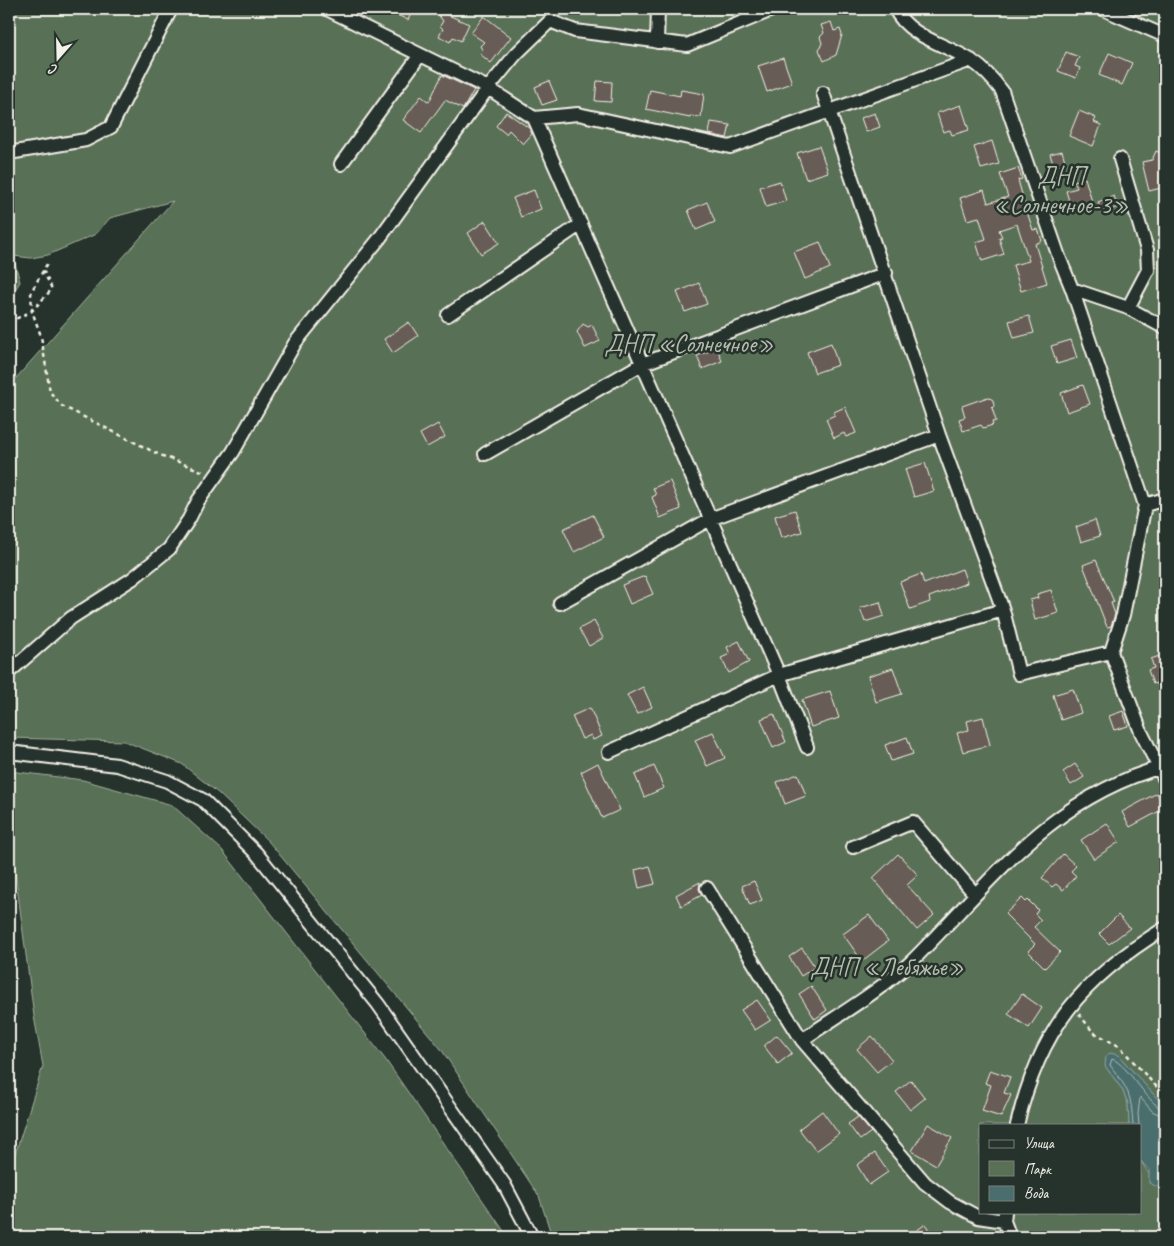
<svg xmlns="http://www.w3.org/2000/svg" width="1174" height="1246" font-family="Caveat,sans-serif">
<rect width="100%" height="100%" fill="#26332d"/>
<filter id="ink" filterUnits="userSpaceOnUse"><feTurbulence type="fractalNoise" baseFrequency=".02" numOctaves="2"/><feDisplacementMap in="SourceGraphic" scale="10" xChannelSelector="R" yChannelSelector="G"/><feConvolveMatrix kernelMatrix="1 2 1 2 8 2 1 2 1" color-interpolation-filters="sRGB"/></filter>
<g filter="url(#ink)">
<path fill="#597055" stroke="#a6b09e" d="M9,9H1165V1107L1118,1055L1105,1066L1122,1089L1128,1104L1129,1125H980V1212H1140V1160L1158,1187L1165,1185V1237H552L539,1196L441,1049L269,842L218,793L182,764L124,741L9,738V386L173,201L110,218L96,234L48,255L31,258L13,256L20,282L9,299Z
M9,771L83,780L172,805L222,850L385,1059L508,1237H10V1170L43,1066L34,1016L9,825Z"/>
<path fill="#496e6d" stroke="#8da29e" d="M1110,1053L1118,1055L1165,1107V1185L1158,1187L1149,1183V1170L1140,1160V1125H1129L1128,1103L1122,1089L1105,1066L1106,1056Z"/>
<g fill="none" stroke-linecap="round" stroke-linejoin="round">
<path stroke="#b0bdb7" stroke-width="1" d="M1133,1125C1131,1093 1129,1091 1110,1065L1112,1059C1128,1064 1151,1109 1165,1110
M1139,1125L1138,1114L1140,1097L1152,1111L1165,1117"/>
</g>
<path fill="#685d56" stroke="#f4f1e8" d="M384,9H413L408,20Z
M434,9L469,24L461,41L453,37L450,42L439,36L443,29L440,26L443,21Z
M484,16L511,37L491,63L480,54L483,51L480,46L484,42L471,33Z
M831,22L834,31L840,29L842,35L836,55L824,61L819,50L822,43L820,37L824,33L821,25Z
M1066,52L1079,57L1075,66L1080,68L1076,78L1058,71Z
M1109,53L1132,63L1122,85L1099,75Z
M783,58L792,83L767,92L758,66Z
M442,75L474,90L463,109L445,100L421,133L403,120L421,96L429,102Z
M549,81L557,100L542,105L535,87Z
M597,81L612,82L611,102L595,101Z
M650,90L680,96L681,90L704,94L701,117L690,116V118L646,109Z
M961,105L969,130L952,135L950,130L943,132L937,113Z
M1079,111L1096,118L1094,122L1101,125L1093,146L1069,136Z
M506,112L529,128L532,134L523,144L509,130L506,134L496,126Z
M875,113L880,127L866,132L861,118Z
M711,122L730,125L727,138L709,134Z
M992,141L999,164L981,169L974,147Z
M819,146L828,172L806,179L797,153Z
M1062,151L1066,164L1054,167L1050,154Z
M1156,151L1165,155V187L1149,191L1142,162L1152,160Z
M1018,168L1022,179L1018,180L1026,209L1033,230L1038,229L1042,241L1035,244L1047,283L1021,291L1013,265L1029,261L1017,224L999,230L1002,237L999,238L1004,254L982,261L976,242L986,239L979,217L967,220L960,198L984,190L988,203L1008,197L1000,174Z
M1085,178L1093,205L1072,211L1066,191L1077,188L1074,181Z
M780,181L786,201L766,207L760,187Z
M534,190L541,209L521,217L513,198Z
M1114,196L1118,207L1102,213L1098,202Z
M707,202L715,222L696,230L688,210Z
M485,221L499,243L481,254L468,233Z
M820,242L830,268L805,279L794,252Z
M699,283L707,304L685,312L677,292Z
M1029,316L1034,333L1014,338L1009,321Z
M409,322L418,336L393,353L384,339Z
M583,324L588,327L592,325L600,341L585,348L577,332Z
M1071,340L1077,358L1057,364L1051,346Z
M831,343L838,365L815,373L807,352Z
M717,348L722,361L702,369L697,356Z
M1083,385L1090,404L1067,412L1061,393Z
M988,397L993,400L994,406L992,408L996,421L992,422L993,425L983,428L981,425L963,431L959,419L965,417L962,406Z
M845,407L856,433L846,437L844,433L834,438L826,419L835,415L834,412Z
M438,424L445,437L427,447L420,434Z
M925,463L934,491L914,497L905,469Z
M670,481L681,509L660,518L652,497L656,495L653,488Z
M795,510L802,532L781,538L775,516Z
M593,515L604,537L574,552L563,529Z
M1095,520L1100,536L1081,542L1076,527Z
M1096,560L1114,602L1111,603L1115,614L1111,626L1107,627L1083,565Z
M962,569L967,583L929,597L930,602L910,609L900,582L921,574L924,584Z
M645,576L653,594L630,604L622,585Z
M1051,590L1058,613L1035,620L1030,600L1038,598L1037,594Z
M880,602L884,616L865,622L860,608Z
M594,621L603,638L589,646L579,629Z
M739,641L749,662L729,673L721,658L730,654L727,647Z
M1165,654V702L1164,703L1157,683L1153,684L1148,670L1154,668L1151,659Z
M893,668L902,694L876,702L868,676Z
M643,687L652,707L637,714L627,695Z
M1073,689L1081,713L1061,720L1053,695Z
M830,691L839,718L811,727L802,700Z
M590,708L602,736L593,740L591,735L582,739L572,716Z
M1123,711L1128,726L1114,730L1109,716Z
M774,714L786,742L773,748L761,719Z
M983,717L990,745L963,752L957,733L969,730L967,721Z
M713,732L725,758L707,766L695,740Z
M907,737L913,754L891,761L885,745Z
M598,763L620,810L602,818L581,772Z
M1075,764L1084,777L1071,785L1063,772Z
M654,766L664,788L644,797L635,775Z
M798,774L806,796L785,804L777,782Z
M1157,793L1165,808L1130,827L1122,812Z
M1107,823L1119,842L1094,859L1081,840Z
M898,854L918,875L907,885L934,915L917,930L873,878Z
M1063,854L1076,866L1071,871L1076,876L1063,890L1056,884L1052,887L1042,878Z
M650,866L655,884L639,888L635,870Z
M754,881L762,900L750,905L742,886Z
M700,882L699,889L702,895L681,906L676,895Z
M1022,898L1026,902L1028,900L1038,910L1035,914L1041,920L1034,927L1060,952L1045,968L1028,951L1035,944L1005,914Z
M869,915L888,941L862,961L843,934Z
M1118,915L1130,928L1109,944L1099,934Z
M802,948L815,967L801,976L789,957Z
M811,986L827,1010L815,1019L799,994Z
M1022,994L1042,1008L1029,1028L1008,1014Z
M757,1000L771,1020L755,1030L741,1010Z
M777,1035L792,1053L778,1064L764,1046Z
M872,1036L892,1060L877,1072L857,1049Z
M990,1070L1010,1077L1004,1093L1011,1095L1001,1117L982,1111L991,1085L985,1083Z
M911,1080L925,1098L910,1110L896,1092Z
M822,1111L839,1134L816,1151L799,1129Z
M858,1117L871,1132L860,1140L848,1124Z
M928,1124L952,1138L936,1165L912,1151Z
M875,1153L888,1172L869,1185L857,1165Z
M926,1224L935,1237H907Z"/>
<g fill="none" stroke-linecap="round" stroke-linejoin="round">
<g stroke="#f4f1e8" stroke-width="16">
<path id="minor" d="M327,9L488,88L534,118L779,675L807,747
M895,9C909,38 947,44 972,61C984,69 993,79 1002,91L1059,257L1072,289L1145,505L1123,615L1111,652L1141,732L1165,780
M1103,9L1165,36
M657,42L658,9
M823,93L939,435L1003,610L1019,674L1073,661
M534,118L578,114L730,147L971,60
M9,153L86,140L111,127L171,9
M1120,159L1147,250L1148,270L1128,308
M341,164L420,55
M1072,289L1128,308L1165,328
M448,315L581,224
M485,454L642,364L886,273
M1145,505L1165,499
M560,603L710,519L939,435
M1077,660L1111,652
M9,672L71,618L132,579L169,549L189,519L198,501L233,452L295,343L379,239L488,88L516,54L550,21L575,31L687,45L774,9
M9,752L117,765L167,781L203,800L257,854L378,1004L504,1184L532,1237
M609,752L779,675L1003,610
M853,847L913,822L974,893
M707,888L802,1040L925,1183L950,1202L978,1217L1004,1221
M802,1040C837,1016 883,989 913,960C993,880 1049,798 1165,766
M1017,1125C1040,1028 1082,979 1165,928
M1005,1212L1004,1221L1010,1237"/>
</g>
<path stroke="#f4f1e8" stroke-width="2.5" stroke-dasharray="4 4" stroke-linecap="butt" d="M47,264L31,292L32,311L41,336L50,392L62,406L158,454L204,472
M9,322L32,311L52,289L43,270
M1079,1014L1093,1032L1119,1046L1165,1096"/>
<use href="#minor" stroke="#26332d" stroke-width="12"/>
</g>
</g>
<g text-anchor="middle" stroke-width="5" stroke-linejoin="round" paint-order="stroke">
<g font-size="25" fill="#b6bdad" stroke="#26332d">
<text x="1061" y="184">ДНП<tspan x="1061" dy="29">«Солнечное-3»</tspan></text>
<text x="689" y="352">ДНП «Солнечное»</text>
<text x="887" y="975">ДНП «Лебяжье»</text>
</g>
</g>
<rect width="1174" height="1246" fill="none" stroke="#26332d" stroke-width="30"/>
<rect x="15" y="15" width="1144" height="1216" fill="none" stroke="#f4f1e8" stroke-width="2" filter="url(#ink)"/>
<rect x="979" y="1124" width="162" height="90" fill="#26332d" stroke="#787f78"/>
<rect x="989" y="1140" width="25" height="8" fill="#26332d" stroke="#787f78"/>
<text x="1024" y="1148" font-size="15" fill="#f4f1e8">Улица</text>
<rect x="989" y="1161" width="25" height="15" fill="#597055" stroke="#787f78"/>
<text x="1024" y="1174" font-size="15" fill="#f4f1e8">Парк</text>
<rect x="989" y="1186" width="25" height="15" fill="#496e6d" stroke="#787f78"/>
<text x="1024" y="1198" font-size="15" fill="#f4f1e8">Вода</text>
<g transform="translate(58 58) rotate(200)" stroke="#26332d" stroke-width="4" paint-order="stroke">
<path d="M0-4L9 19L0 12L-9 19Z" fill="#f4f1e8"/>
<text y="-8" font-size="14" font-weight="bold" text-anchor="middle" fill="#f4f1e8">С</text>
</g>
</svg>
